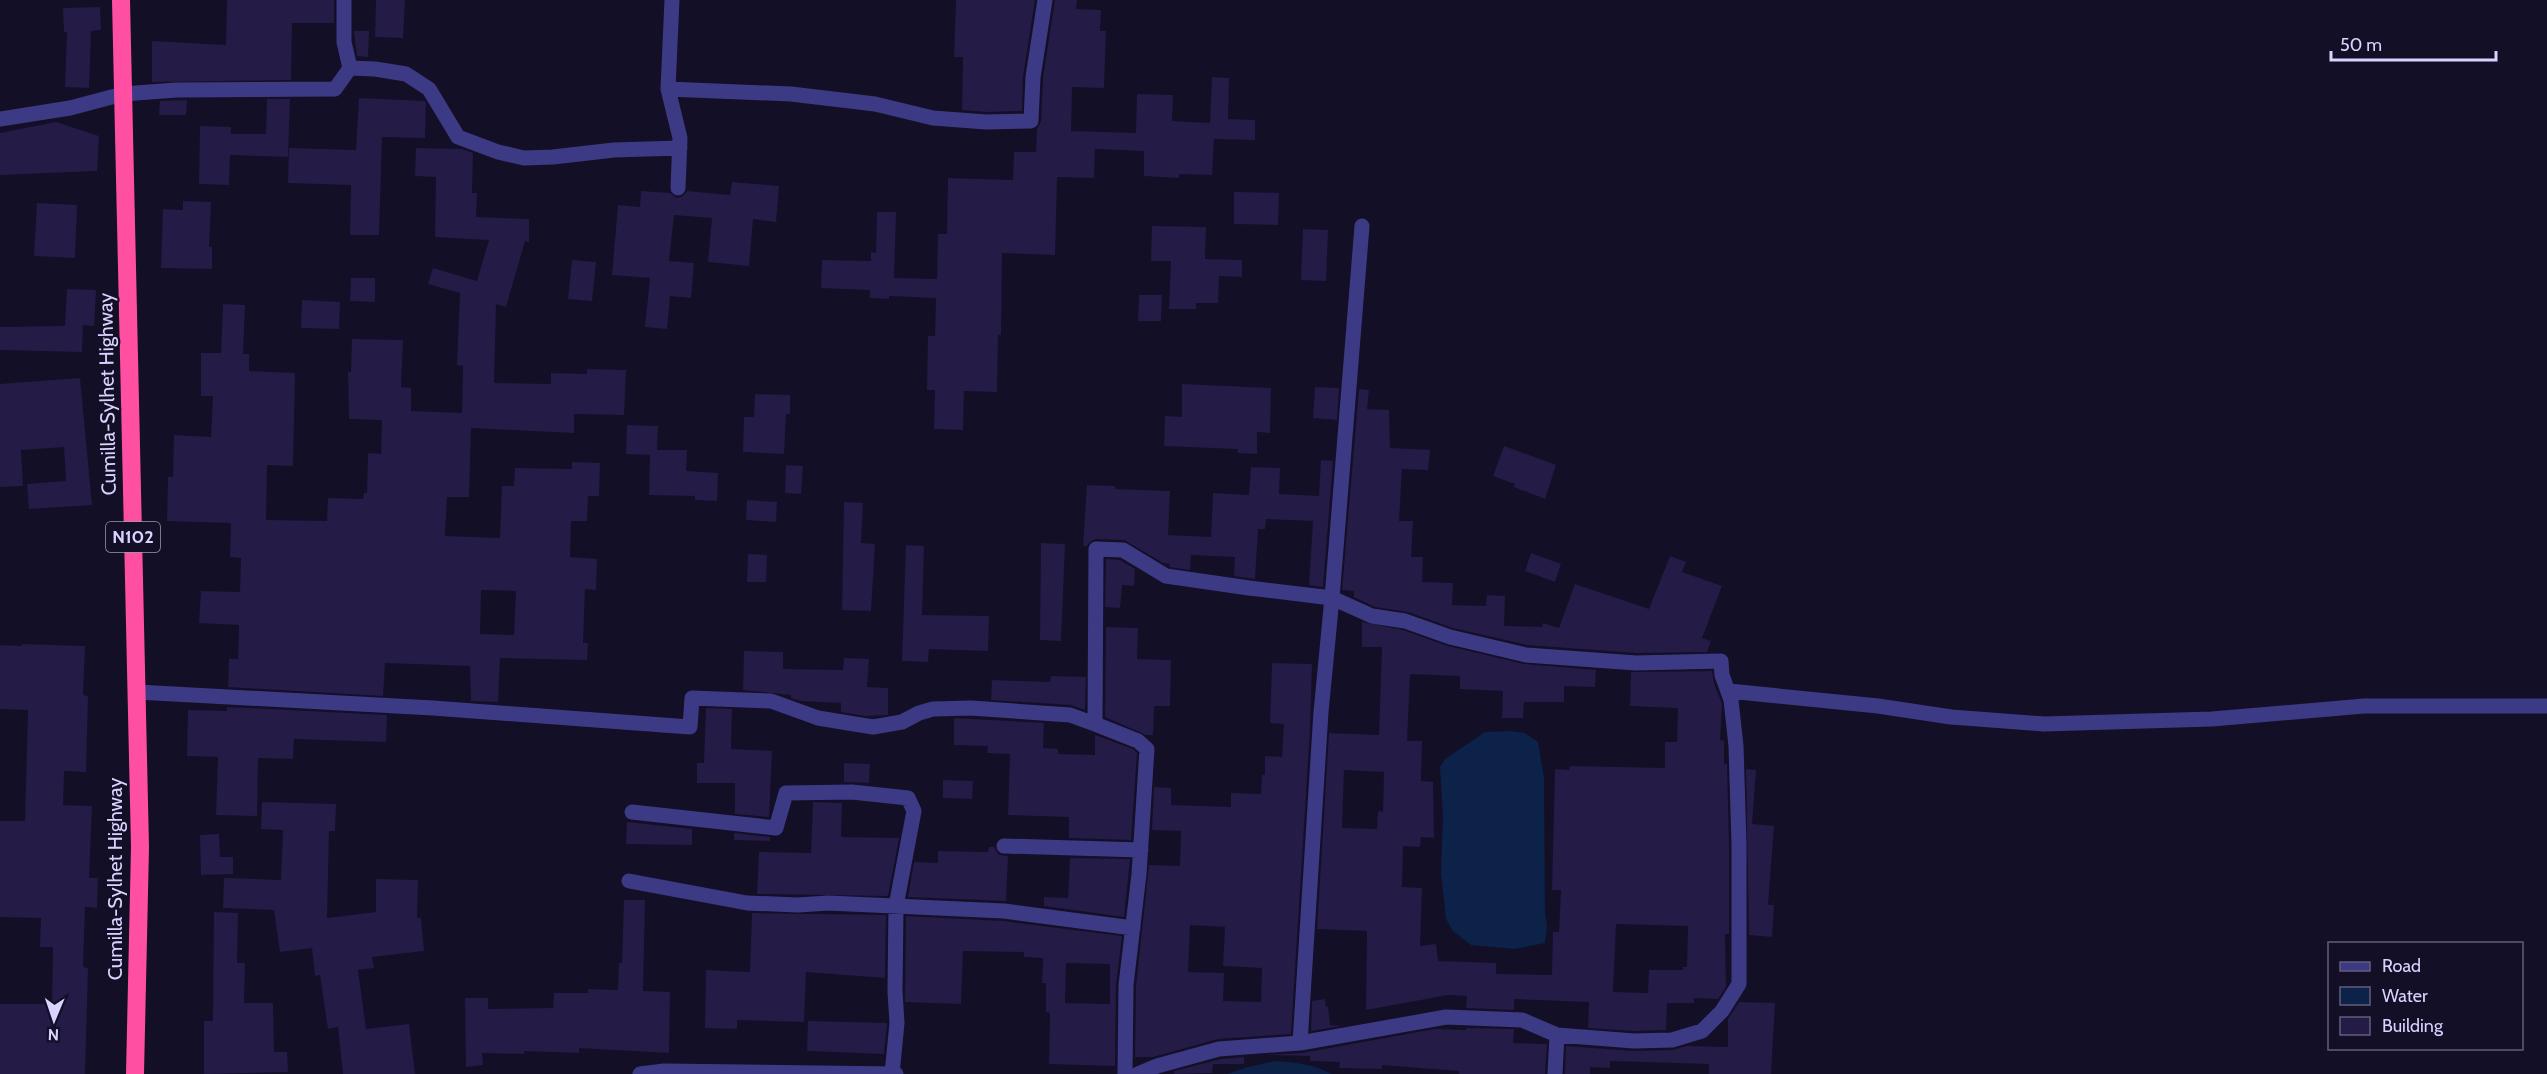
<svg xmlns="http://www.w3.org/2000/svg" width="2547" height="1074" font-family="Cabin,sans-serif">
<rect width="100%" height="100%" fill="#130f26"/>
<path fill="#0c2248" d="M1509,731L1525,733L1538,742L1544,778L1545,912L1547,927L1545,943L1515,949L1471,945L1453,931L1446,919L1441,872L1443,816L1440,767L1445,759L1485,732Z
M1276,1061C1297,1063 1313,1064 1332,1074H1227L1248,1067Z"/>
<path fill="#241b47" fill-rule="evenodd" d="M227,0H334V23H292L291,80L152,82V41L226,45Z
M376,0H405L403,38L375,37Z
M956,0H1035L1023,76L1022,111L986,112L962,110L963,57H954Z
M1055,0H1077L1076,9L1101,10L1100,31H1106L1104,88L1072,87L1071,131L1136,133L1137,94L1173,95L1172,121L1210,123L1212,77L1229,78L1228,119L1255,120V140L1214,139L1212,175L1179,174V178L1144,176V151L1095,149L1094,178L1057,177L1055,255L1002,253L1001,335H998L997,392L964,391L963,430L934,429L935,390H927L928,336H935L936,298L889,296V299L870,298V290L821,288L822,260L871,261V252L876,253L877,212H896L894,278L937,279L938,234H947L948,178L1013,180L1014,152H1036L1037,129L1041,121L1043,78Z
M100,7L101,30L91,31L89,88L65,87L67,32H64L63,8Z
M354,31H369L368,57L357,56Z
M359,98L425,101L426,104L425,138L382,137L379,235H350L351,185L288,183L289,148L356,150Z
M267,99H290L288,157L230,155L229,185L199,184L200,126L231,127V134H266Z
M187,100L186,115H159L160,101Z
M56,122L99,136L97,171L0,175V133Z
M416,148L462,149L473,153L472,193H477L476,217L529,219V242L525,241L506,307L496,304L494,383L551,384V373L587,374V369L626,370L624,415L574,414V433L471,428L469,497H447L445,536L500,538L502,486H514L515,468L572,469V462L600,463L599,496H588L587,521H571L570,557L597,559L596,590L585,589L583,643H588L587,660L500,658L498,702L471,701L470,666L443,665L385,663L383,696L228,687L229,659H238L239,625L199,623L201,591L240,592L241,558L230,557L231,523L167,521L168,477H173L174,435L211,437L213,396H201V353H221L223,304L245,305L243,354H249V371L295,373L293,466L267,465L266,520L327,521L328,498L363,499L364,493H367L368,453L381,454L382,420L349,419L348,372H351L352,339L403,340L401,387L411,388V411L462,413L463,366L457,365L460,293L428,284L433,268L477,281L489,240L435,237L436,177L415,176ZM481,590L516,591L514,635L480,634Z
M732,182L779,186L776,222L753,219L749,266L708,262L712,218L674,215L669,261L694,263L691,298L670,296L667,329L645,327L650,278L612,275L618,205L640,207L641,191L670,193L677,198L683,196L687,191L730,195Z
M1234,192L1279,193L1278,225L1234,224Z
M183,201L211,202L209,247H212V269L161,268L163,209L183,210Z
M37,203L77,205L75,258L34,256Z
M1152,226L1206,227L1205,259L1242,260V277L1219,276L1218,303H1196V309H1169L1171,261H1151Z
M1303,229L1328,230L1326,281L1301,280Z
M572,260L596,262L592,301L568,299Z
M351,278H375V302L350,301Z
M67,289L96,290L94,326L83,325L82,352L0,350V327L65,326Z
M1139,295H1162L1161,321H1138Z
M302,300L340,302L339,329L301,328Z
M80,378L92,505L29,509L27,484L66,481L64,447L21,450L23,486L0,487V384Z
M1182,384L1271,388L1270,433L1257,432V454L1238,453V449L1164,446L1165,416L1182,417Z
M1315,387L1339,388L1337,420L1313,418Z
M1359,389L1369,390L1367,409L1389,410L1390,448L1430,450L1428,470L1402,469L1399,521H1413L1411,557H1423L1422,582L1453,583L1452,605L1486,606L1487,595L1505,596L1504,626L1542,627L1543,623L1559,628L1575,584L1649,609L1670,556L1686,562L1682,572L1722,586L1702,638L1711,641L1707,652L1636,653L1527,645L1453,628L1408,612L1375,607L1354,597V591L1342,590Z
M755,394L790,395V414H786L784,454L743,452L744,417H754Z
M627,425L658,426L657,450H687L686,471L718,473L717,501L695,500V496L649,495L650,455L626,454Z
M1504,446L1556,465L1545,499L1514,487L1515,484L1493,476Z
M1321,460L1333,461L1323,587L1309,585L1313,521L1266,519L1265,529H1258L1255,579L1234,576L1235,557L1191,555L1190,570L1169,567L1170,564L1163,563L1124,540L1096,539L1091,541L1087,546H1083L1087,485L1115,486V489L1170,491L1168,535L1211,537L1213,493L1249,495L1251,467L1280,468L1279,494L1319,496Z
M786,465L803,466L801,494L785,493Z
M747,500L777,502L776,522L746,520Z
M844,502L863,503L861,543L875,544L871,611L842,610Z
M1041,543L1065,544L1061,641L1040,640Z
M906,545L924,546L922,615L989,616L988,651L929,649L928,662L902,661Z
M1531,553L1561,564L1555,582L1525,571Z
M748,554L767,555L766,582H747Z
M1106,559L1120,560L1135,569L1134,586L1122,585L1120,608L1105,607Z
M1362,622L1403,630L1448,646L1524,664L1596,670L1595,687L1564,686V702H1524L1523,718H1502L1503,691L1460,689V676L1410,674L1407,741H1422L1421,781L1433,782L1434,838L1421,837L1420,847L1403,846L1402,887L1422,888L1420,946L1436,944L1438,961L1496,963V974L1552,975L1553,932H1559L1561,890H1552L1555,769L1569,770L1570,766L1665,768V742H1677L1678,708L1630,706L1631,672L1712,671L1714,683L1722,704L1720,740L1724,741V764H1727L1729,844V934H1725L1726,987L1718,999L1694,998V1003H1667L1666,1030L1634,1031L1588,1028L1589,1002L1514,999V1010L1466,1008L1467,996L1448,995L1366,1010L1367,931L1317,929L1329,733L1379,735L1382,647H1362ZM1344,770L1384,772L1383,812L1378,811L1377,829L1342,828ZM1616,924L1688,926L1687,967H1683V970H1649L1648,993L1613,992Z
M1106,627L1138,628L1137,659L1171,660L1170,706H1154L1153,735H1146L1105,717Z
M22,644L85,646L83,695L88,696L86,772L64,771L63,805L92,806L89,878H98L97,908L85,907L83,967L88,968L85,1074H0V1004H52L53,947H40L41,918L0,917V821H25L28,710L0,709V645L22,646Z
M744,651L783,652V669L843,670L844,658L869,659L867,687L888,688V715L865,716L841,712V703L801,701L791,698V695L743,690Z
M1272,663L1312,664L1310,729L1291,1034L1218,1039L1153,1057H1135L1136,986L1149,865L1180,866L1181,831L1152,830L1154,787L1171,788V805L1231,807V793L1261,794L1262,775H1265V756L1282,757L1284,724L1270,723ZM1190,925L1225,927L1223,966L1262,968L1261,1002L1223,1001L1224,973L1188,972Z
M1051,676L1086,677L1085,710L1071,705L991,700L992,680L1050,682Z
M227,707L387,715L386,742L294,739L293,759L258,758L257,816L216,815L218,757L187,756L188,710L227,711Z
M706,708L732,709L731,749L772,751L769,817L735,814V783H697V763H704Z
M954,718L1044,723L1043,748L1058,749V754L1095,755V735L1133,749L1137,753L1131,840L1069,838V817L1008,815L1010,754L987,753L988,746L954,745Z
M844,763L870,764L869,783L844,782Z
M1746,769L1756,770L1752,824L1774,826L1768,905H1774L1772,937L1749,935Z
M943,780L973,781L972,799L943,798Z
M262,802L336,804L335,831H329L327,918L376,912V879L418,880L417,918H421L424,951L372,957L374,968L358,970L366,1029L409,1024L415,1074H343L338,1027L328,1029L320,975L315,976L312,948L280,952L274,910L223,908L224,878L281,880L283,830L261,829Z
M813,802L842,803L841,837L899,838L888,896L757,894L759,852L811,853Z
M627,822L692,829V845L626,844Z
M734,833L770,837V841L734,840Z
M219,834L220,857H233V874L201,875L200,835Z
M989,847H994L999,855L1008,856L1006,901L908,897L914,862L938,863V851L988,852Z
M1070,858L1130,859L1124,917L1044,906V897L1068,898Z
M624,900H645L643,991L670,992L669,1053L579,1048V1053L524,1051V1054L482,1053L483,1065L466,1067L465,998H488V1009L553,1008L554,993H588V989L618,990L619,963H622Z
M214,912L238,913L237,963H245L244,1003H273L274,1052H287L288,1072L204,1074V1021H213Z
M752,913L886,915L885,978L806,972L804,1022L737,1020V1029L705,1028L706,970L750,972Z
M906,916L1003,921L1122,936L1116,985L1115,1066L1049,1064L1050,1013L1046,1012V983H1042L1043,958L1024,957V952L963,951L961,1004L905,1002ZM1066,963L1110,964V1004L1065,1003Z
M1325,999L1326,1007H1328L1330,1025L1342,1026L1311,1031L1312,1001Z
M1739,1002L1775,1003L1771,1074H1709V1064L1610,1061V1068L1590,1067V1074H1565L1566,1046L1634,1051L1672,1050L1687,1046L1728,1047V1019Z
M808,1021L887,1023L884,1054L807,1051Z
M1466,1028L1514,1029L1513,1043L1547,1044L1545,1074H1459V1071L1382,1065V1069L1339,1068L1340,1062L1310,1061V1056L1266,1055L1302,1053L1435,1029L1466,1030Z
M1244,1057V1064H1213L1212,1073L1174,1074V1071L1221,1059Z"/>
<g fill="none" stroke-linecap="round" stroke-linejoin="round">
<path stroke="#3d3a85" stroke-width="15" d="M344,0V42L350,68L375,69L406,74L429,89L458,137L498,152L524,158L553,157L614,150L680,148
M672,0L668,89L680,138L678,188
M668,89L791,94L875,104L933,118L986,122L1031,121L1033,77L1045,0
M0,119L70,108L123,94L176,90L335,89L350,68
M1729,691L1878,706L1951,717L2044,724L2212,719L2364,706H2547
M137,692L433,708L690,727L692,698L771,701L818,718L873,727L902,722L919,713L933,709L971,708L1070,715L1095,724
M632,812L776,828L786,793L852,792L908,798L914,811L896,906L895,992L897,1023L892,1074
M1004,846L1141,850
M629,881L747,903L798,905L828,903L1004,911L1133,928
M640,1074L664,1071L896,1074
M1125,1074L1126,985L1139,874L1147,749L1138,741L1095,724L1096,549L1123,550L1166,576L1249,588L1332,598L1321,712L1300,1043
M1138,1074L1157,1066L1219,1049L1300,1043L1446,1017L1522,1020L1557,1035L1634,1041L1672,1040L1702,1031L1722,1011L1739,984V844L1736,746L1731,700L1722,675L1721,661L1636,663L1526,655L1450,637L1405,621L1372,616L1332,598L1362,226
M1555,1074L1557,1035"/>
<path stroke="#ff4fa3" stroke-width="18" d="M121,0L140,847L135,1074"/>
</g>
<g text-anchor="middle" stroke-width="4.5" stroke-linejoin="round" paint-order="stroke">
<rect fill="#130f26" stroke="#9e99be" stroke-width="1.5" x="106" y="522" width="54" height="30" rx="4.5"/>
<g font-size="18" font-weight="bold" fill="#d9d4ff">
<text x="133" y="543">N102</text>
</g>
<g font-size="20" fill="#d9d4ff" stroke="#130f26">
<text transform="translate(107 394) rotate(-91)" y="7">Cumilla-Sylhet Highway</text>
<text transform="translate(115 879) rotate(-90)" y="7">Cumilla-Sylhet Highway</text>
</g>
</g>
<rect x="2328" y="942" width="195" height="108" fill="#130f26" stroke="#625e7d" stroke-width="1.5"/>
<rect x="2340" y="962" width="30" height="9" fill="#3d3a85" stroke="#625e7d" stroke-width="1.5"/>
<text x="2382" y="972" font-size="18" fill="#d9d4ff">Road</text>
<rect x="2340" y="987" width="30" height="18" fill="#0c2248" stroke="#625e7d" stroke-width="1.5"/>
<text x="2382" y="1002" font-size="18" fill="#d9d4ff">Water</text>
<rect x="2340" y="1017" width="30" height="18" fill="#241b47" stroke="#625e7d" stroke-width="1.5"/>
<text x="2382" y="1032" font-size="18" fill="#d9d4ff">Building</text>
<g transform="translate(54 1020) rotate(182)" stroke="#130f26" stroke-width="4.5" paint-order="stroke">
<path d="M0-4.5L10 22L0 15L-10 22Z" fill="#d9d4ff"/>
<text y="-9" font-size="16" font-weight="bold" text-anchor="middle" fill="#d9d4ff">N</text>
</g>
<path d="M2331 51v9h165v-9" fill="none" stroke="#d9d4ff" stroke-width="3"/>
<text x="2340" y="51" font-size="18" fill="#d9d4ff" stroke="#130f26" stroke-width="4.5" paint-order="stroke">50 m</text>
</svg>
